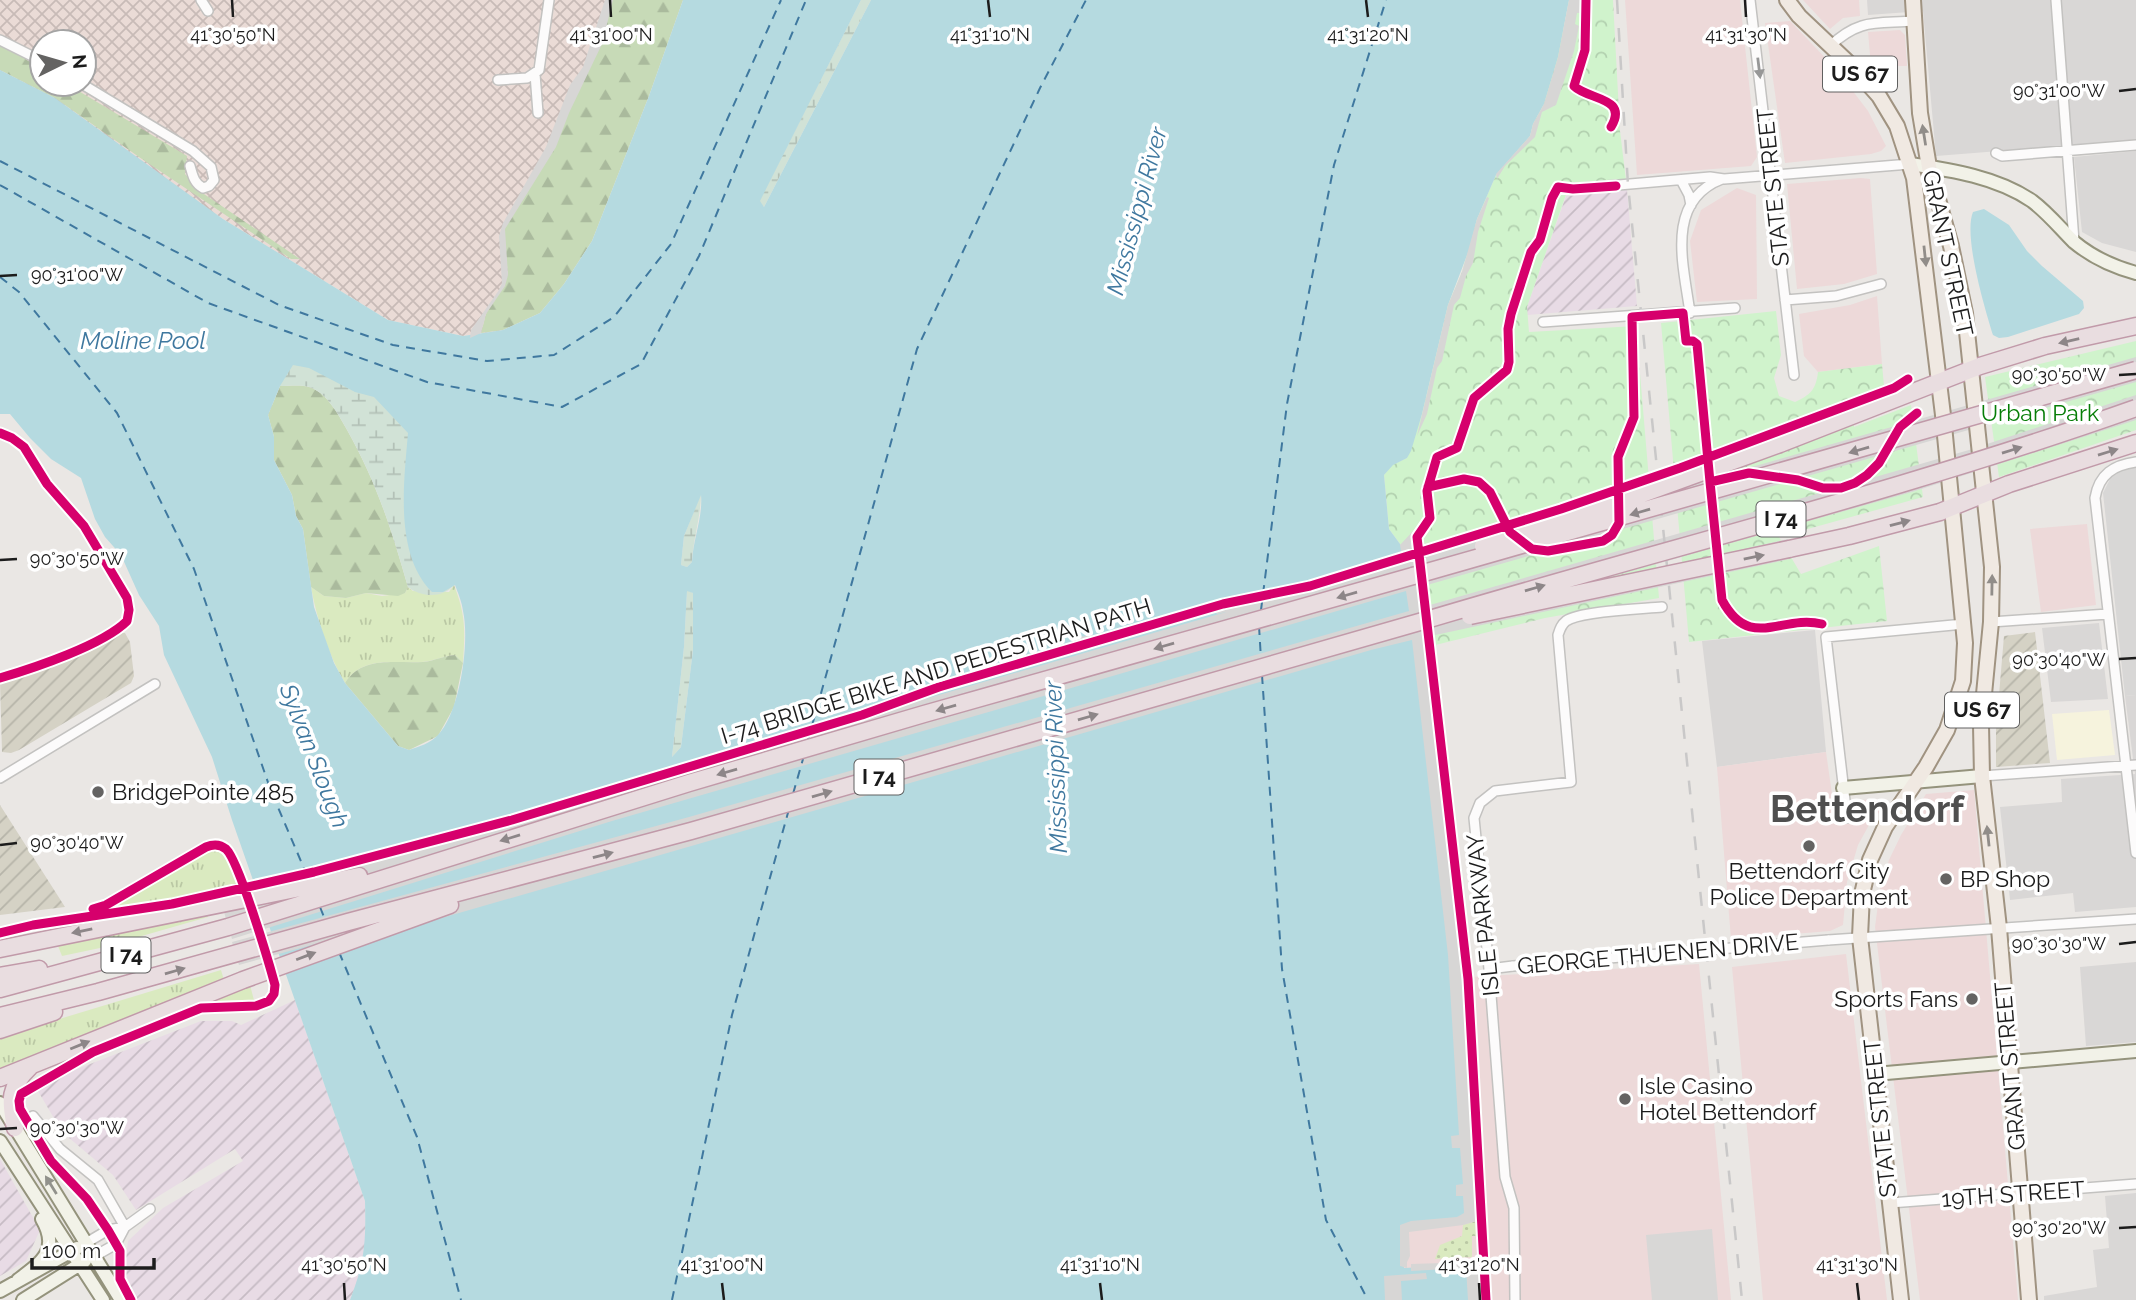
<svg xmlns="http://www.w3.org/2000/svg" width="2136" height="1300" font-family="Raleway,sans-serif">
<defs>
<pattern id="industrial-furrows" width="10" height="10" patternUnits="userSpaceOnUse" patternTransform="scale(1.75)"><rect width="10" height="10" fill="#e8dbe5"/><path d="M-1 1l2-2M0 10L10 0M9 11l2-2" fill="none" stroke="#c6bbc4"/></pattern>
<pattern id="military-cross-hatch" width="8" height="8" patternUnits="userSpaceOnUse" patternTransform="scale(1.75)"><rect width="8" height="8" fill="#eadbd6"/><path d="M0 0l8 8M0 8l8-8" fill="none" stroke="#c8bbb7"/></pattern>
<pattern id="construction-furrows" width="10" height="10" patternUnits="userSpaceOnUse" patternTransform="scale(1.75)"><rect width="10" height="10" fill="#d5d2c5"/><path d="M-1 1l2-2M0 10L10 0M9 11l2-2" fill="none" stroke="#b6b4a9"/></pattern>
<pattern id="grass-tufts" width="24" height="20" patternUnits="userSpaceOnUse" patternTransform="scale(1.75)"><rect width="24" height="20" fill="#daeac0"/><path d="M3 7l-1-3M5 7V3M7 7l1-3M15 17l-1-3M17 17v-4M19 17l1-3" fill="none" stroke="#bac8a4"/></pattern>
<pattern id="forest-firs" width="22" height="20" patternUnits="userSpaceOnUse" patternTransform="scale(1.75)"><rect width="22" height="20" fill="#c7dab7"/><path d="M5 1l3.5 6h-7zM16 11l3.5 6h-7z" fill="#aaba9d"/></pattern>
<pattern id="wetland-marsh" width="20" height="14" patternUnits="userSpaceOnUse" patternTransform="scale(1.75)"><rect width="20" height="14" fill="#d1e2d6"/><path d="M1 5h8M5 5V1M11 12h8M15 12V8" fill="none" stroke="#b3c1b7"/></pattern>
<pattern id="park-crowns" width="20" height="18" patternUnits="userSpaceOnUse" patternTransform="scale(1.75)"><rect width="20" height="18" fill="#d0f3cc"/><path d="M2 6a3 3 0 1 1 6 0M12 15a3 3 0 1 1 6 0" fill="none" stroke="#b2d0af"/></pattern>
<pattern id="garden-dots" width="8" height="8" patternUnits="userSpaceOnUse" patternTransform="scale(1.75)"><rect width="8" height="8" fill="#daeac0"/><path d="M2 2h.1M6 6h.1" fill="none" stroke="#bac8a4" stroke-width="1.8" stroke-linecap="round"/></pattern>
</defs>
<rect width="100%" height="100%" fill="#eae7e4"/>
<path fill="#d9d7d6" d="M1867,0H2136V140L1936,156L1923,11L1868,15Z
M2136,151V252L2102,243L2082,232L2074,157Z
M2099,623L2108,699L2051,702L2042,628Z
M1815,630L1826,752L1717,767L1702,641Z
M2136,695V907L2075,912L2073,893L2010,900L2000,807L2062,802L2061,779L2135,774L2125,696Z
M2136,962V1042L2086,1046L2080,967Z
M2136,1193V1300H2044V1296L2097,1287L2093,1250L2109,1248L2105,1196Z"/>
<path fill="#edd9d9" d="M1625,0H1740L1757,157L1751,166L1637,175Z
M1803,0H1859L1860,16L1843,18L1830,29Z
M1790,21L1836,69L1868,111L1886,146L1881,151L1871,154L1785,163L1765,23Z
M1900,30L1905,35L1907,66H1871L1868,32Z
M1861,178L1870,179L1877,274L1844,284L1797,289L1787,184Z
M1737,188L1756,195L1757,299L1697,302L1690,241L1701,210Z
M1877,296L1882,364L1818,372L1804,356L1799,314L1850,305Z
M2087,524L2096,605L2041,612L2030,529Z
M1826,752L1833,801L1885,799V805L1869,825L1858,845L1847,882L1843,925L1830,931L1731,939L1717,767Z
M1974,790L2018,1300H1920L1875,927L1880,889L1889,860L1901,835L1926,794Z
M1846,954L1887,1300H1763L1732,967Z
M1699,964L1731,1300H1471L1404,1268L1402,1228L1452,978Z"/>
<path fill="url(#industrial-furrows)" d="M1627,190L1637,306L1527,315V307L1566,196Z
M295,1000L365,1201L366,1244L359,1277L350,1300H136L123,1280L128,1241L163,1208L243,1161L235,1149L136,1210L113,1175L62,1132L38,1091L67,1073L201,1021H232L241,1025Z
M0,1159L40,1230L26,1261L0,1276Z"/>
<path fill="#f6f3dd" d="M2109,710L2115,755L2057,760L2052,714Z"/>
<path fill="#d8d7d6" d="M2124,468H2136V695L2125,696L2103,493L2111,477Z
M1712,1229L1718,1300H1652L1646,1235Z"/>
<path fill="url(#military-cross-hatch)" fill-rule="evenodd" d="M0,0H683L503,330L463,336L388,320L223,219L12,76L0,70ZM42,42H84V84H42Z"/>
<path fill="url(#construction-furrows)" d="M2035,632L2050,763L1996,767V730L2004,636Z
M119,633H125L130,642L134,676L131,683L19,750L11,753L2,752L0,681L48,665Z
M0,805L65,907L0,915Z"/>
<path fill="url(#grass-tufts)" d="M454,585C466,616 465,630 463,663L455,655C443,656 434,661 422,662C394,664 363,655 345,683C328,654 317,620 311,587L324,596L346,598L366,593L382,596L405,593L408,587L413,591L449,592Z
M217,846C232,853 236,872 241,886L168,902L50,920L108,906L205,849Z
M207,912L208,917L100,948L62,956L58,946Z
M221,970L224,980L0,1069V1037Z
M250,985L255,1004L204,1005L203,1003Z"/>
<path fill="url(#forest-firs)" d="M610,0H683L649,96L592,241L564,284L540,313L503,330L481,333L486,314L508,275L503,227L554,146Z
M0,44L42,69V84H67L187,156L185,174L201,192L300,259H291L139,157L55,98L0,70Z
M280,386C290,386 302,384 312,388C328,395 338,414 346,428C377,483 391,528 408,587L405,593L398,596L366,593L346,598L324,596L311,587L303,529L296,516L292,495L274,460V437L268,415Z
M455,655L463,663L454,707L438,736L409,750L398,746L345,683C363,655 395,664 423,662C434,661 443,656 455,655Z"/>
<path fill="url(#wetland-marsh)" d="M861,0H871L764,207L759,201Z
M287,357L418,403L454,585C443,598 422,598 408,587C391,528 377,483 346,428C338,414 328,395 312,388C302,384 290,386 280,386L268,415L274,437L264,422Z
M701,493C701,517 693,539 692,562L687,567L681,565L684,536Z
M687,590L693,593V650L681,747L672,757L684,647Z"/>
<path fill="url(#park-crowns)" d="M1569,0H1613L1620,131L1626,180L1570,183L1527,307L1529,332L1636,326L1659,598L1545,618L1415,650L1403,548L1389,529L1384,475L1392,465L1407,458L1422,414L1448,305L1462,272L1477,219L1496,175L1530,136L1533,124L1544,104L1565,23Z
M1776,311L1781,355L1774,378L1779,396L1795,402C1810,395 1816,390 1818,372L1882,364L1884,386L1853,398L1854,427L1911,405L1923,497L1779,537L1801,574L1879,546L1887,621L1689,642L1661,323Z
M2136,341V430L1999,477L1985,377Z"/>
<path fill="url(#garden-dots)" d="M1480,1220V1236H1472V1257L1435,1259L1440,1245L1462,1236L1463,1225Z"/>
<path fill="#b5dae0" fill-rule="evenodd" d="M683,0H861L760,201L764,207L871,0H1569L1558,57L1544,104L1533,124L1530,136L1496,175L1477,219L1469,250L1448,305L1422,414L1411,451L1407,458L1393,465L1384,475L1389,529L1403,548L1450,954L1466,1213L1454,1223L1402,1228L1404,1268L1470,1265L1471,1300H350C365,1261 366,1242 365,1201L232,820L212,757L164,655L159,626L139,595L121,555L105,537L95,519L81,478L51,459L30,438L10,414H0V70L55,98L223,219L388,320L463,336L503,330L540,313L564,284L592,241L649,96ZM293,365L309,368L355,392L374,397L408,433C404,482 394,554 432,592H443L455,585C458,593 462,602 463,611C470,642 460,712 438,735C431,743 418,747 409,750L398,746L345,683L334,663L314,607L303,529L296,516L292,495L274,460V437L268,415L280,386ZM701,495C703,517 693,539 692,562L687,567L681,565L684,536ZM687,591L693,593V650L681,747L672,757L684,647Z
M1984,209L2009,225L2027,251L2042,266L2083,301L2084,308L2079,314L2008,337L1999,338L1993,335C1985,309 1963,236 1973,212Z"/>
<path fill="#d7d6d5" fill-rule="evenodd" d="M605,0H613L602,44L569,113L556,147L505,229L508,275L505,286L486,314L481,333L470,338L471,330L499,290L502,283L499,236L503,223L546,147L570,85L583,67Z
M1569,0H1582L1580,13H1577L1575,24L1579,26L1574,51L1556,105L1542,112L1535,137L1505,166L1497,179L1496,174L1530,136L1533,124L1544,104L1558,57Z
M1487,197L1489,198L1478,232L1473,263L1466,276L1460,298L1454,305L1442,361L1437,368L1427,414L1417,436L1448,305L1462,272L1477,219Z
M2136,357V382L1420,587L1423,607L1969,450L2136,395V420L1912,492L1607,578V580L1788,539L1790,559L1426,637L1462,954L1480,1220L1463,1225L1409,1232L1410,1256L1407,1262V1268L1400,1266V1225L1411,1221L1457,1217L1464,1213L1463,1196H1456V1185L1463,1184L1460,1148H1452L1451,1136L1459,1135L1448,955L1412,640L1371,650L414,926L337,938L239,965L232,942L689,817L1409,611L1406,591L612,821L232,939L224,912L268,899L222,908L218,891L328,865L507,819L860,713L939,684L1062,649L1078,637L1092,635L1102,638L1223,602L1310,583L1402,556L1400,545L1413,531L1417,551L1613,489L1778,429L1781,450L1696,483ZM1215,610L1217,614L1226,612L925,699L924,695L940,689Z
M1475,1262L1482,1268L1484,1300H1468L1466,1268L1411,1271V1264Z
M1426,1273L1427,1279L1401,1281L1402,1300H1385L1384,1276Z"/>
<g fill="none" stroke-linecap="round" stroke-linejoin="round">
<path stroke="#3f789f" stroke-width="2" stroke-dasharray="9 7" stroke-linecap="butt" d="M0,161L279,305L393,345L487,361L554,355L614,317L671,244L781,0
M0,185L208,303L427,382L562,407L641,364L699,256L806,0
M0,277L19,292L117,413L194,569L271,791L309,880
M1261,610L1287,404L1334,165L1386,0
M1259,626L1261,659
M1262,675L1282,969L1326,1220L1368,1300
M808,740L917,349L1040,88L1086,0
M793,794L803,759
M320,907L326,922
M339,952L417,1137L461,1300
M672,1300L732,1015L789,809"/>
<g stroke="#c3c2c0" stroke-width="12">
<path id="street" d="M201,0L208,11
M1750,0L1794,375
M2056,0L2074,241
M0,40L42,61
M1830,46C1860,18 1876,24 1914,21
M535,74L538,113
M498,80L527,78L539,70L549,0
M82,84L193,151L211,167L214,180L209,186L203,188C194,183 193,176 190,166
M1996,153L2002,156L2136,145
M1681,180L1689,195L1691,205
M1558,187L1573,189L1710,177L1724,179L1910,164
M1785,300L1836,296L1881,284
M1690,313C1684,267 1664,201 1722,179
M1543,322L1735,308
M2136,462C2114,465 2099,474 2095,498L2136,853
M1991,622L2108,614
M1982,776L2136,765
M0,778L155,684
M1847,818L1826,637L1964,624
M1828,940L2136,919
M1489,969L1513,966
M33,1116L60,1149L98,1180L125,1227
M1890,1203L2136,1184
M86,1243L108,1230L125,1227L150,1209
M95,1256L116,1244L125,1227
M1515,1300L1514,1208L1505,1177L1489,969L1474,818L1480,803L1495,791L1571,782L1558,635C1560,629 1561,625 1566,621C1580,611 1641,609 1662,607"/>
</g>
<g stroke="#94937c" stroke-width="16">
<path id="secondary" d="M1910,164C1951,170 1997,177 2032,201C2048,213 2060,228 2074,242C2092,257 2114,267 2136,273
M1843,788L1982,776
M1875,1074L2136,1051
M0,1103L121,1300
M0,1141L103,1300
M18,1280C42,1262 60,1250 42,1219
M0,1291L77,1248
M23,1300L85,1261"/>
</g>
<g stroke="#a09381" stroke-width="18">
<path id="primary" d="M1787,0L1799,16L1854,68L1879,96L1897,126L1914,178L1943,415L1965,643L1963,681L1947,730L1926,767L1885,827L1870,860L1862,894L1860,937L1901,1300
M1913,0L1920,113L1929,167L1951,246L1965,313L1992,567L1991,622L1981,725L1982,776L1999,928L2029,1300"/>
</g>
<g stroke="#c19aa9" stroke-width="19">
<path id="highway" d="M1780,444L1980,366L2045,346L2136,326
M1789,549L1849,536L1940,512L2009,484L2136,443
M0,949L359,876
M0,976L39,969
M0,989L228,927L689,783L924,714L1413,576
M0,1016L98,992L348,922L691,831L1423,621
M0,1030L54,1012
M0,1078L243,980L450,905
M15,1128C10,1099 8,1088 30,1067"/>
</g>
<use href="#street" stroke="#fcfbfb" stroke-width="9"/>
<use href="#secondary" stroke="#f2f2e8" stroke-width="12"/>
<use href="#primary" stroke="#f0e9e2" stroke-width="14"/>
<use href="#highway" stroke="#e9dde0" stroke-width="16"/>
<path stroke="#c9c8c8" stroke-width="2.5" stroke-dasharray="14 14" stroke-linecap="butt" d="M1617,0L1628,185L1742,1300"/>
<g stroke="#c3c2c0" stroke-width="12" stroke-linecap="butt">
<path id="street-bridge" d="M1513,966L1828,940"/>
</g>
<g stroke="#c19aa9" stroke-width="19" stroke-linecap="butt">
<path id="highway-bridge" d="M1483,546L1634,497L1780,444
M1413,576L2136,370
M1470,616L1789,549
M1423,621C1660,550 1902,491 2136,408"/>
</g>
<use href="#street-bridge" stroke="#fcfbfb" stroke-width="9"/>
<use href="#highway-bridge" stroke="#e9dde0" stroke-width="16"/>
<g stroke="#fff" stroke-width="13">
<path id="cycleway" d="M1586,0L1585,50L1574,86C1588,100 1629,97 1611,127
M0,433L12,438L24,447L47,484L84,526L127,598L129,610L127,621C103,645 34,668 0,678
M1710,482L1722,600C1750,652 1781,614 1822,624
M1428,487L1464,479L1479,482L1490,492L1510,532L1532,549L1548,551L1603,541L1612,535L1619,523L1618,457L1634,417L1632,317L1683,313L1686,341H1693L1697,344L1710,482L1749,473L1798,480L1823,488H1841L1855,483L1867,475L1879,463L1900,427L1917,413
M93,909L106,905L206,847C213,844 220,844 226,849C239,861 269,963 275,985L274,994L269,1001L256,1006L201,1008L93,1052L21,1094L19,1101L20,1109L51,1161L87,1199L108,1230L120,1251V1279L131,1300
M0,933L33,925L172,904L314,872L512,820L862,715L939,687L1223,604L1310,586L1561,509L1680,468L1894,388L1908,379
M1486,1300L1468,979L1417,537L1430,518L1427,491L1437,457L1457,448L1474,398L1507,370L1509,362L1508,329L1511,314L1531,252L1540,240L1552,198L1558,187L1573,189L1616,186"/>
</g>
<use href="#cycleway" stroke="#d6006c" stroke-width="9"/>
</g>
<defs><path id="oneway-solid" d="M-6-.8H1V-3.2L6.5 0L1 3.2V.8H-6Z" transform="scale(1.75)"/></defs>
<use fill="#979797" href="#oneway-solid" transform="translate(1759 68) rotate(83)"/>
<g fill="#918d89">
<use href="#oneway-solid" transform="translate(1924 135) rotate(-99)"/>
<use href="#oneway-solid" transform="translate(1925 256) rotate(84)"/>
<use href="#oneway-solid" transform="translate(1992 585) rotate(-89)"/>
<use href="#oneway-solid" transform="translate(1988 836) rotate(-96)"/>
</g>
<g fill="#8d8688">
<use href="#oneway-solid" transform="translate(2069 341) rotate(167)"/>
<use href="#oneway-solid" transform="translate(1859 450) rotate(164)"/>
<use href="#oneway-solid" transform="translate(2012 450) rotate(-17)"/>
<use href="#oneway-solid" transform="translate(2108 452) rotate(-17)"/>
<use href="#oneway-solid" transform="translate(1640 512) rotate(164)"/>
<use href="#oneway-solid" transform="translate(1900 523) rotate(-15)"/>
<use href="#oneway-solid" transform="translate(1754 557) rotate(-12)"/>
<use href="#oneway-solid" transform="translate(1535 588) rotate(-16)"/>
<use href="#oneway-solid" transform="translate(1347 595) rotate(164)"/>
<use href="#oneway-solid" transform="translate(1164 646) rotate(164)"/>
<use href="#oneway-solid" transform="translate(946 708) rotate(164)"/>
<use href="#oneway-solid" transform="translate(1088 717) rotate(-16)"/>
<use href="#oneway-solid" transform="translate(727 772) rotate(164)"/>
<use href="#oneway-solid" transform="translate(822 794) rotate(-16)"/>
<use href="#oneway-solid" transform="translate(510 838) rotate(163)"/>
<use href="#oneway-solid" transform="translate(603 855) rotate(-15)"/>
<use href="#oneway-solid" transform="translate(82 931) rotate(168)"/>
<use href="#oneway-solid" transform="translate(306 956) rotate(-21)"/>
<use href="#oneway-solid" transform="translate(175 971) rotate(-16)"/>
<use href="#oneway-solid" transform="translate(80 1045) rotate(-22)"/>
</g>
<use fill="#92928c" href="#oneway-solid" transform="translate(51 1185) rotate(-122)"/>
<path fill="none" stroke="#1c1c1c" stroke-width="2.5" d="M232,0L233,17M610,0L611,17M988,0L990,17M1366,0L1368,17M1745,0L1746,17M2119,91L2136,89M0,276L17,275M2119,375L2136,374M0,560L17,559M2119,659L2136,658M0,845L17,843M2119,944L2136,942M0,1129L17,1128M2119,1228L2136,1227M344,1283L345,1300M722,1283L724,1300M1100,1283L1102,1300M1479,1283L1480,1300M1857,1283L1859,1300"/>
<g fill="#646362" stroke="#fff" stroke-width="2.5">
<circle cx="98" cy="792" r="7"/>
<circle cx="1809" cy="846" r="7"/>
<circle cx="1946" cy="879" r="7"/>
<circle cx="1972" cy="999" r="7"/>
<circle cx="1625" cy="1099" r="7"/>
</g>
<g text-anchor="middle" stroke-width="7" stroke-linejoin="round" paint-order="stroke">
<g fill="#fff" stroke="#606060" stroke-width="2">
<rect x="1823" y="56.5" width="74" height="35" rx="5"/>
<rect x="1756.5" y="501.5" width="49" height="35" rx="5"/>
<rect x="1945" y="692.5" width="74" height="35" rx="5"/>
<rect x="854.5" y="759.5" width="49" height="35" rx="5"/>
<rect x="101.5" y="937.5" width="49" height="35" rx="5"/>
</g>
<g font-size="21" font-weight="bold" fill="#1c1c1c">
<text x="1860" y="81">US 67</text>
<text x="1781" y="526">I 74</text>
<text x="1982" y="717">US 67</text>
<text x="879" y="784">I 74</text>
<text x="126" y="962">I 74</text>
</g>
<g font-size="23" fill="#1c1c1c" stroke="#fff">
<text transform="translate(1773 187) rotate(-96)" y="8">STATE STREET</text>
<text transform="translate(1948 253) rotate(78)" y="8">GRANT STREET</text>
<text transform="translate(936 671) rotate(-17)" y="8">I-74 BRIDGE BIKE AND PEDESTRIAN PATH</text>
<text transform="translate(1483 915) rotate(-96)" y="8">ISLE PARKWAY</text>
<text transform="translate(1658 954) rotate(-5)" y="8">GEORGE THUENEN DRIVE</text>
<text transform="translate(2010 1066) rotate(-95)" y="8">GRANT STREET</text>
<text transform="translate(1880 1118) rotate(-96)" y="8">STATE STREET</text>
<text transform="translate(2013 1194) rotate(-4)" y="8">19TH STREET</text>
</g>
<g font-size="23" fill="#067d06" stroke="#fff">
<text x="2040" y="421">Urban Park</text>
</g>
<g font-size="23" fill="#1c1c1c" stroke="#fff" text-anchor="start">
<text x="112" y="800">BridgePointe 485</text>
<text x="1809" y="879" text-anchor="middle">Bettendorf City<tspan x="1809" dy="26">Police Department</tspan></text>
<text x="1960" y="887">BP Shop</text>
<text x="1958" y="1007" text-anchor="end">Sports Fans</text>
<text x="1639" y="1094">Isle Casino<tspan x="1639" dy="26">Hotel Bettendorf</tspan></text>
</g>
<g font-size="24" font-style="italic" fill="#3f789f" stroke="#fff">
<text transform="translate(1137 211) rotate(-75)" y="8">Mississippi River</text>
<text x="143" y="349">Moline Pool</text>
<text transform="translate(314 756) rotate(69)" y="8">Sylvan Slough</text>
<text transform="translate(1056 767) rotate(-92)" y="8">Mississippi River</text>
</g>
<g font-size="37" font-weight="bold" fill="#4f4f4f" stroke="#fff">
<text x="1867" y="822">Bettendorf</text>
</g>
</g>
<g font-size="18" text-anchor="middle" fill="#1c1c1c" stroke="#fff" stroke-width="7" stroke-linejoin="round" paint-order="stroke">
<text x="233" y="41">41°30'50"N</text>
<text x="611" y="41">41°31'00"N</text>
<text x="990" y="41">41°31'10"N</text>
<text x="1368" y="41">41°31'20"N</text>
<text x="1746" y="41">41°31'30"N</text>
<text x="2059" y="97">90°31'00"W</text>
<text x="77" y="281">90°31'00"W</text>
<text x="2059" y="381">90°30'50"W</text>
<text x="77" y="565">90°30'50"W</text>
<text x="2059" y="666">90°30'40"W</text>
<text x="77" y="849">90°30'40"W</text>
<text x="2059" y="950">90°30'30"W</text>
<text x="77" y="1134">90°30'30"W</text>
<text x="2059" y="1234">90°30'20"W</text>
<text x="344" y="1271">41°30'50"N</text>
<text x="722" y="1271">41°31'00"N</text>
<text x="1100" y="1271">41°31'10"N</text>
<text x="1479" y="1271">41°31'20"N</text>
<text x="1857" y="1271">41°31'30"N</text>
</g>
<g transform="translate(63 63) rotate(85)"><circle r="33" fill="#ffffff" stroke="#a4a4a4" stroke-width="2"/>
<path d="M0-5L12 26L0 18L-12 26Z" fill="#646362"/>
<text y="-10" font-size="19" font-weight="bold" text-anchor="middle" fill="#1c1c1c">N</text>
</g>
<path d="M32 1258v10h122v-10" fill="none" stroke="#1c1c1c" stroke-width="3.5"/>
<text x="42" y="1258" font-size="21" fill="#1c1c1c" stroke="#ffffff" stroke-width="5" paint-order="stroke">100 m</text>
</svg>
